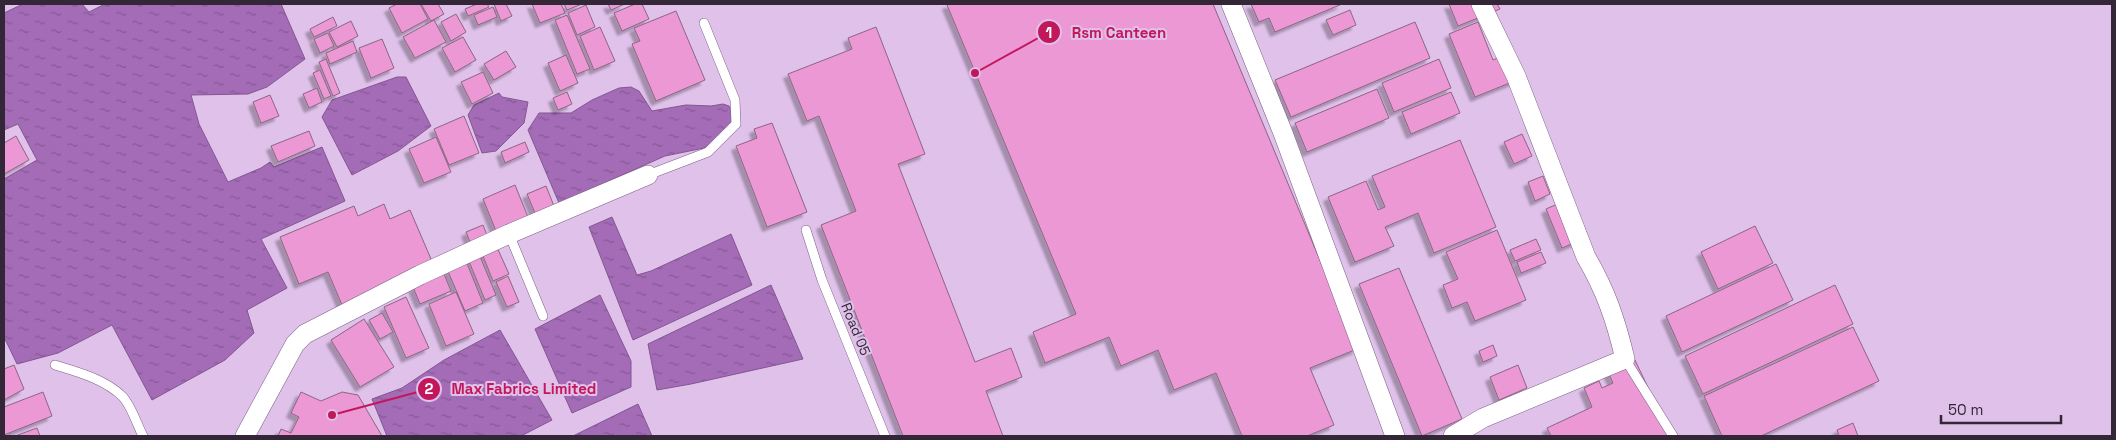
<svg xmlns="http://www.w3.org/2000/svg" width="2116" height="440" font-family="'Space Grotesk',sans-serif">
<defs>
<pattern id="water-ripples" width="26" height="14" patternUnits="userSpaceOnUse" patternTransform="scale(1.25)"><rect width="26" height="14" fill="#a46bb7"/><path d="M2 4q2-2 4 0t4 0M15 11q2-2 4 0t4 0" fill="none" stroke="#865896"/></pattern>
<filter id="shadow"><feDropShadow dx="-4.5" dy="4.5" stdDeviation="1" flood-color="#0004"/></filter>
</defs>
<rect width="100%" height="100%" fill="#dfc1ea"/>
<path fill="url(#water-ripples)" stroke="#825791" d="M23,4H82L89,12L105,4H281L305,59L267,87L248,94L191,95L199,124L228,182L261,168L270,162L274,167L322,147L345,201L261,239L287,288L247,310L254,333L225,360L152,400L112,325L58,353L17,364L4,337V179L37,160L18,124L4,130V13Z
M397,77H406L431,126L398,151L352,175L322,117L332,100Z
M631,87L639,91L652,111L686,105L711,106L723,104L729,106L733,114L729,132L704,148L665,156L559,203L528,130L539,113H571L592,100L619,88Z
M499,93L502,97L528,102L524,123L496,151L482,153L468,115L474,105Z
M612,217L637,275L651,271L731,234L752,285L633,340L589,227Z
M771,285L803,359L691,384L657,390L648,344Z
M600,295L631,361V387L572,413L535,329Z
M500,330L552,420L521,436H387L372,399L402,388L444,360Z
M638,404L652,436H573Z"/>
<path fill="#eb98d5" stroke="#8c6581" filter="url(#shadow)" d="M397,4H420L428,19L402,33L389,8Z
M421,4H438L444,14L431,21Z
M477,4H487L489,7L468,16L465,9Z
M494,4H506L512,16L501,21Z
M532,4H561L565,13L540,23Z
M564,4H582L567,10Z
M608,4H625L611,10Z
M635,4H642L649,19L622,31L614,13Z
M949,4H1213L1357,349L1310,368L1334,425L1307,436H1242L1216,373L1174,390L1158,350L1121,366L1109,337L1045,363L1033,332L1076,314L947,5Z
M1251,4H1342L1275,32L1269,18L1259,22Z
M1449,4H1497L1500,9L1458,26Z
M586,5L595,27L577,35L568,13Z
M493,7L497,17L478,25L474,15Z
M1350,10L1356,25L1333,35L1326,20Z
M676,11L705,80L656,101L632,44L640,41L634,28Z
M456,14L466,32L451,41L441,22Z
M567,15L590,69L577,74L555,20Z
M333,17L337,26L314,37L310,29Z
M434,20L446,42L415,58L403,37Z
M351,21L358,36L337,47L329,32Z
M1415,22L1430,58L1291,117L1275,80Z
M1478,22L1493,60L1506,54L1517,80L1475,97L1449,34Z
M600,27L615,61L594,70L580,36Z
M876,27L925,154L898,164L975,362L1011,348L1022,377L986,391L1003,436H903L821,225L856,211L819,116L807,121L788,74L852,49L848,38Z
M328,33L334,46L320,53L314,39Z
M463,37L476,60L455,72L442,48Z
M382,39L394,68L371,78L359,48Z
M353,41L357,52L330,64L326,53Z
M506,51L516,67L494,80L484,64Z
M566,55L578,83L560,91L548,63Z
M326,59L340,93L333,96L319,62Z
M1439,59L1451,88L1394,112L1382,83Z
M320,70L331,96L324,99L313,73Z
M483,72L493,93L472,104L461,82Z
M317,88L322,102L309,108L303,94Z
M1377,89L1389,118L1307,152L1295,123Z
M567,92L572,104L558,110L553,98Z
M1451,92L1460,113L1411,134L1402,112Z
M270,95L279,116L261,123L253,102Z
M464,116L479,153L449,165L434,129Z
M772,123L807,212L767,227L736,146L757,138L754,129Z
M309,131L315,146L278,162L271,146Z
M1522,134L1532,156L1514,164L1504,142Z
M16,136L29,160L4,174V143Z
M436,137L451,172L424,183L409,149Z
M1460,140L1496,227L1434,253L1418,213L1385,227L1394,246L1355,262L1328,197L1366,181L1378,210L1385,207L1372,176Z
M525,142L529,152L505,163L501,152Z
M1543,176L1550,194L1535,201L1528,182Z
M515,185L528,217L496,231L483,199Z
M546,186L554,206L535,213L527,194Z
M1569,199L1586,238L1562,248L1546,209Z
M384,204L390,219L410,210L434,266L342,305L328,272L299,284L280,237L354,206L358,216Z
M483,225L487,235L470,242L466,232Z
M1755,226L1773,263L1718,289L1701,252Z
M1497,230L1526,300L1475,321L1467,302L1452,308L1443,285L1458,279L1446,252Z
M1536,239L1541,250L1515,261L1510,250Z
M496,245L509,274L493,281L481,251Z
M1541,252L1546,263L1521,273L1517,262Z
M479,254L496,295L485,300L468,259Z
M466,261L483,303L465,311L447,269Z
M1776,264L1793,300L1682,352L1666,316Z
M1399,268L1462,419L1422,436L1359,284Z
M444,274L451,291L420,304L413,287Z
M508,276L519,302L507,307L496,282Z
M1835,285L1853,324L1703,394L1685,356Z
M456,292L474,334L446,346L429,304Z
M406,297L429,348L406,358L384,307Z
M382,313L393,332L380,339L369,320Z
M364,319L394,367L360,387L331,340Z
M1853,327L1879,381L1761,436H1722L1704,396Z
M1493,345L1497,356L1483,362L1479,351Z
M1634,358L1671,436H1551L1547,428L1592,407L1584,388L1599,381L1602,388L1613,383L1607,370Z
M14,365L24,389L4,400V369Z
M1518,365L1527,388L1499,400L1490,377Z
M43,392L52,416L4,435V407Z
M301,392L321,401L342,392L358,395L382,436H278L281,429L291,433L299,417L291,413Z
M1853,423L1858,436H1839L1837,430Z
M37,428L40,436H15Z"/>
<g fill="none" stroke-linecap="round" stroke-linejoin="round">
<g stroke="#7c6186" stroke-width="10">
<path id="lane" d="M648,175L708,152L736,124L735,100L704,23
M806,230L822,280L885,436
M509,234L543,316
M1625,359L1673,436
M55,365C78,372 105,379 123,397C132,407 137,425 143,436"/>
</g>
<g stroke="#7c6186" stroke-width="20">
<path id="street" d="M1231,4L1283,133L1395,436
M245,436L295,344L305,334L420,275L509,234L648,175
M1453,436L1483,418L1625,359C1616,321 1606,291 1586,257L1516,76L1481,4"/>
</g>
<use href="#lane" stroke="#fff" stroke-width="9"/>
<use href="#street" stroke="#fff" stroke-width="19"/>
</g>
<g text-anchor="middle" stroke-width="4" stroke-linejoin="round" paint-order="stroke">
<g font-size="14" fill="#332737" stroke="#dfc1ea">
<text transform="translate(856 329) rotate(68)" y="5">Road 05</text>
</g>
</g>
<path fill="none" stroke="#c2185b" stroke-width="2" d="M975 73L1049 32M332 415L429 389"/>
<g fill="#c2185b" stroke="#dfc1ea" stroke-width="2">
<circle cx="975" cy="73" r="5"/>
<circle cx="332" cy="415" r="5"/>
<circle cx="1049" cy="32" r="12"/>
<circle cx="429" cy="389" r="12"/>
</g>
<g font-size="15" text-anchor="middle" font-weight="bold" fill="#fff">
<text x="1049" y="38">1</text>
<text x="429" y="394">2</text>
</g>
<g font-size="15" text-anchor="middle" font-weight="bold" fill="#c2185b" stroke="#dfc1ea" stroke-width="4" stroke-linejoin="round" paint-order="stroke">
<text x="1119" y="38">Rsm Canteen</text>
<text x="524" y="394">Max Fabrics Limited</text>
</g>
<rect width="2116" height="440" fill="none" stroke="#332737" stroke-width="10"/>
<path d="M1941 415v8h120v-8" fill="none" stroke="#332737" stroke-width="2.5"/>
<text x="1948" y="415" font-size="15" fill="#332737" stroke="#dfc1ea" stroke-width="4" paint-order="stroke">50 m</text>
</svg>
